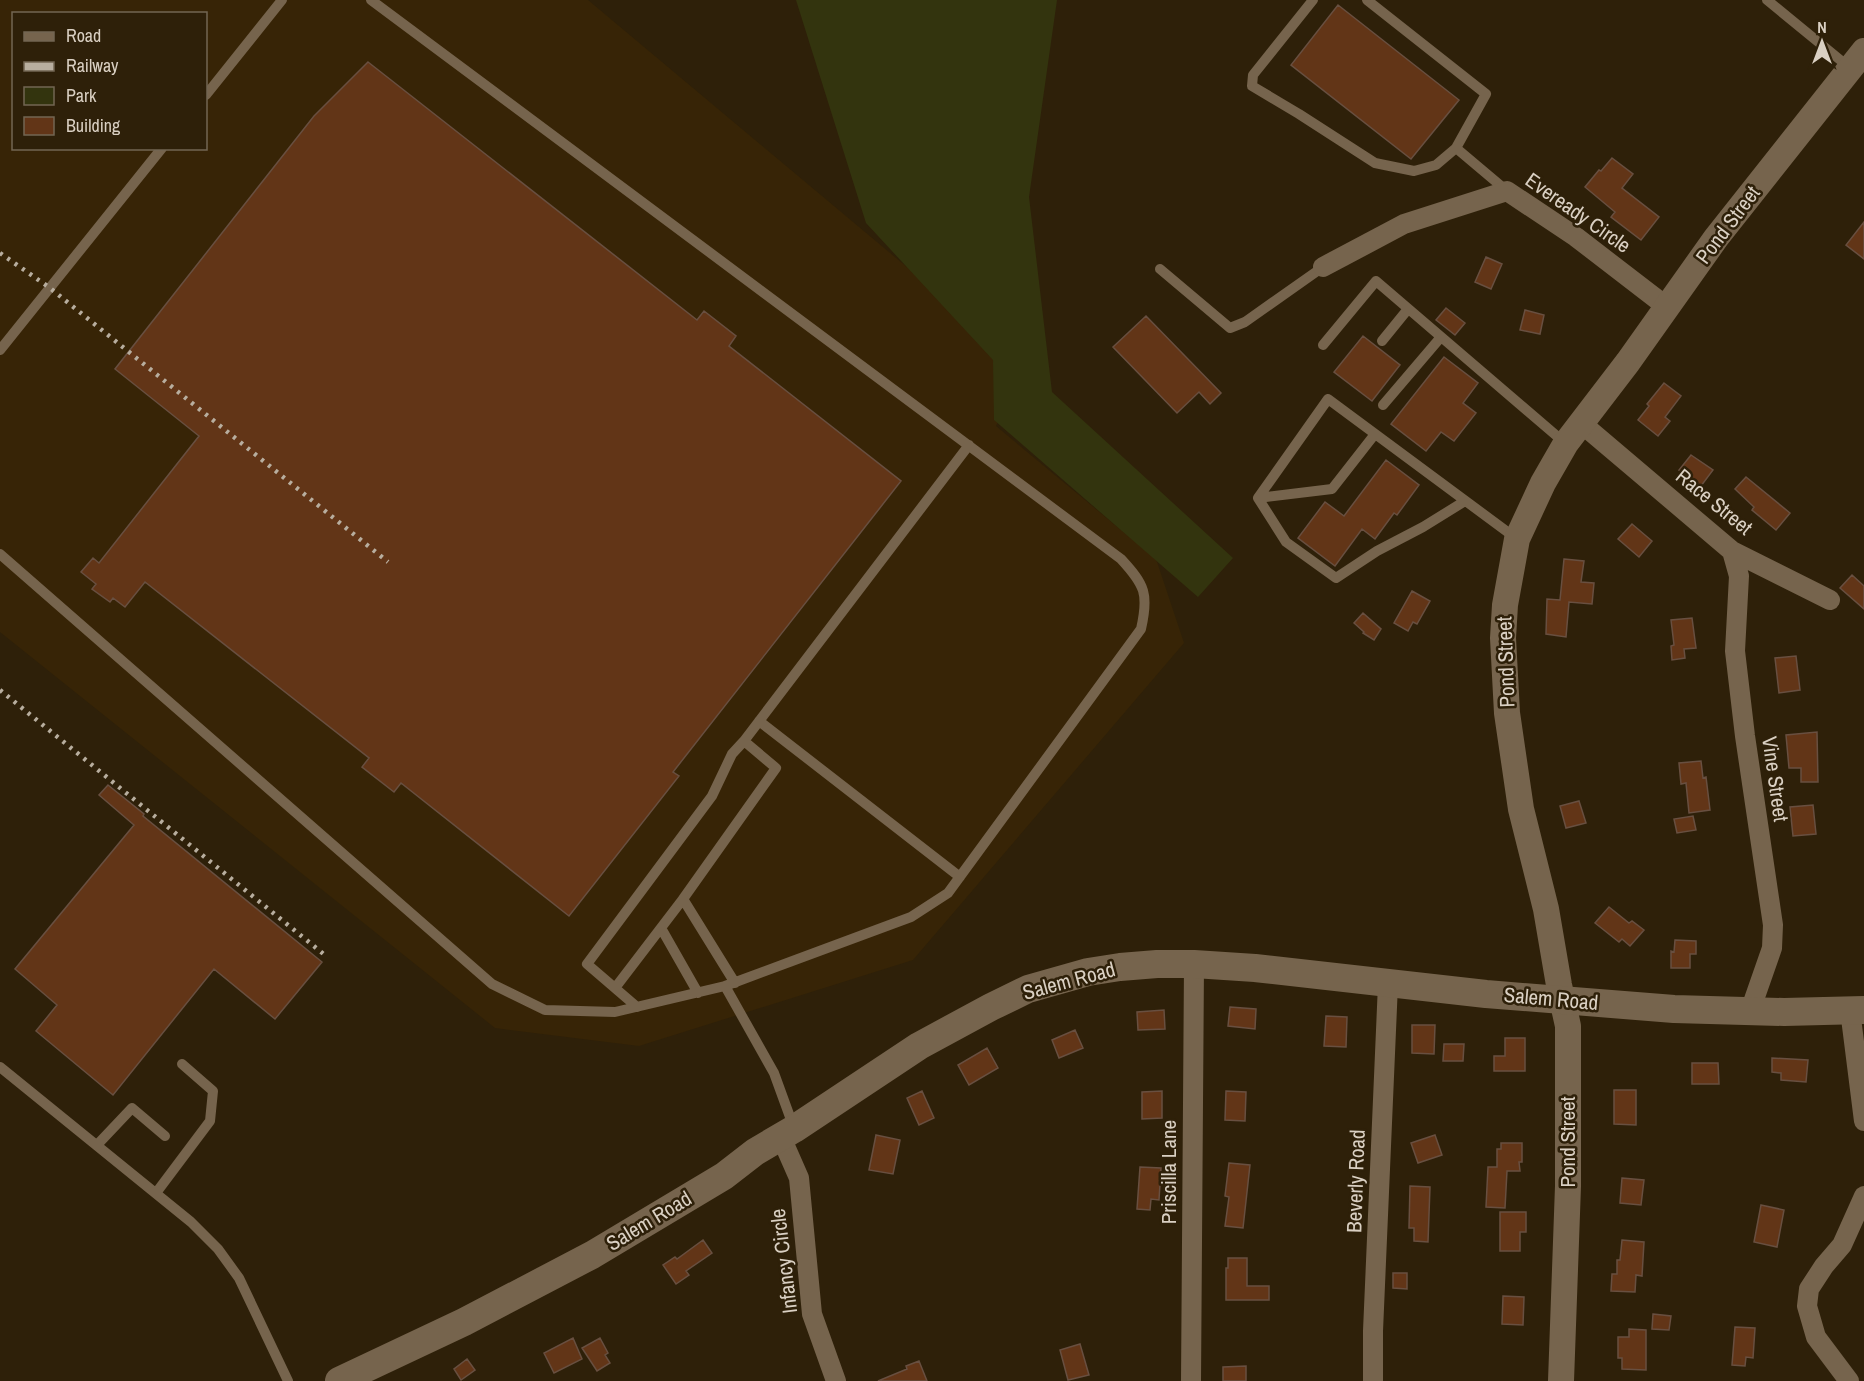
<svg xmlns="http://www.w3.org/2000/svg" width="1864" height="1381" font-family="'Archivo Narrow',sans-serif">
<rect width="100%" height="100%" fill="#2e2009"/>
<path fill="#372406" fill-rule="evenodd" d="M0,0H588L1025,366L996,426L1156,559L1184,643L913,960L639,1046L495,1028L0,632ZM14,14H206V148H14Z"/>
<path fill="#33340e" d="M796,0H1057L1029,197L1052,392L1233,558L1198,597L994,420L993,360L866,223Z"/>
<path fill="#623517" stroke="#684f40" stroke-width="1.5" d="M1338,5L1459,100L1411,159L1291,65Z
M368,62L697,320L704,311L736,336L729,346L901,481L673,772L679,776L569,916L401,783L394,792L362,767L369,758L145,582L125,607L113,598L110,602L92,589L96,584L81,572L93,558L99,563L199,436L115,369L314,116Z
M1612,158L1633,174L1622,188L1659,217L1641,240L1611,217L1615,212L1585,187L1599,170L1601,171Z
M1864,222V259L1846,245Z
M1486,257L1502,264L1491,289L1475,282Z
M1446,308L1465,323L1455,335L1436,320Z
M1525,310L1544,315L1540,334L1520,330Z
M1146,316L1221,393L1210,404L1199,392L1177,413L1113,347Z
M1363,336L1400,365L1372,401L1334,372Z
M1444,357L1478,383L1463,403L1476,413L1454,441L1441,432L1426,451L1391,424Z
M1664,383L1681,396L1665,417L1670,421L1658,436L1638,420L1649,406L1647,404Z
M1691,455L1713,470L1701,486L1679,470Z
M1386,460L1419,485L1397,515L1394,513L1375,539L1362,529L1335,566L1298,538L1325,502L1344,516Z
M1746,477L1790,513L1776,530L1752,510L1754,507L1735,489Z
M1632,524L1652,541L1639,557L1618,539Z
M1564,559L1584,561L1581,582L1594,583L1592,604L1569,602L1566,637L1546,634L1547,599L1560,600Z
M1852,575L1864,586V609L1840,588Z
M1412,591L1430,601L1417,624L1413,622L1408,631L1394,623Z
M1363,613L1381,629L1374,640L1363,633L1364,632L1354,623Z
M1692,618L1696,648L1684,649L1685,658L1672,660L1671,646L1674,645L1671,620Z
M1796,656L1800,690L1779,693L1775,658Z
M1817,732L1818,782H1801V768H1789L1786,735Z
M1701,761L1703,778L1706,777L1710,810L1689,813L1686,783L1681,784L1679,763Z
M108,785L144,814L143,816L322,962L275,1019L214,969L113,1095L36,1031L57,1005L15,969L134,825L99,795Z
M1579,801L1586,823L1566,828L1560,806Z
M1813,805L1816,834L1793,836L1790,807Z
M1693,816L1696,830L1677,833L1674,819Z
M1609,907L1629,923L1632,921L1644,930L1630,946L1622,939L1619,942L1595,923Z
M1675,940L1696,941V954H1690V968H1671V951L1674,952Z
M1230,1007L1256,1009L1255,1029L1228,1026Z
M1164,1010L1165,1029L1138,1030L1137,1012Z
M1326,1016L1347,1017L1346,1047L1324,1046Z
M1412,1025H1435L1434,1054L1412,1053Z
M1075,1030L1083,1048L1059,1058L1052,1040Z
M1505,1038H1525V1071H1494V1056H1505Z
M1444,1044H1464L1463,1061H1443Z
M987,1048L998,1068L969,1085L958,1065Z
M1772,1058L1808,1060L1806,1082L1781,1080V1073L1772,1072Z
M1692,1063H1718L1719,1084H1692Z
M1614,1090H1636V1125L1614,1124Z
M922,1091L934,1118L919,1125L907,1098Z
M1162,1091V1118L1142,1119V1092Z
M1226,1091L1246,1092L1245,1121L1225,1120Z
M876,1135L900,1140L893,1174L869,1170Z
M1435,1135L1442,1155L1418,1163L1411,1143Z
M1501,1143H1522V1162H1519L1520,1171H1507L1505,1208L1486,1207L1488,1167H1497V1149H1501Z
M1229,1163L1250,1165L1243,1228L1225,1226L1229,1197L1225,1196Z
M1140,1167L1161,1168L1159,1200L1151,1199L1150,1210L1137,1209Z
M1622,1178L1644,1180L1641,1205L1620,1203Z
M1410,1186L1430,1187L1428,1242L1414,1241V1228H1409Z
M1761,1205L1784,1210L1777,1247L1754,1242Z
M1500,1212H1526V1232H1520V1251H1500Z
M703,1240L712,1253L686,1271L689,1275L676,1284L663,1265L675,1257L677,1259Z
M1622,1240L1644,1242L1642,1276L1636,1275L1635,1292L1611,1291L1612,1274H1617V1260H1620Z
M1228,1258H1247V1286H1269V1300H1226V1268H1228Z
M1393,1273H1407V1289L1393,1288Z
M1503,1296L1524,1297L1523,1325L1502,1324Z
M1653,1314L1671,1316L1669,1330L1652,1329Z
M1735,1327L1755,1328L1753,1358L1746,1357L1745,1366L1732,1365Z
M1629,1329L1646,1330V1370L1622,1369V1358H1618V1337H1629Z
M573,1338L582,1359L554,1373L544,1353Z
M600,1338L608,1353L605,1355L610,1363L597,1371L582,1348Z
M1080,1344L1089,1375L1068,1380L1060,1350Z
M467,1359L475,1370L461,1380L454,1369Z
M919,1361L927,1381H878L907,1369L906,1366Z
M1246,1366V1381H1223V1367Z"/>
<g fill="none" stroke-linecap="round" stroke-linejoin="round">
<path stroke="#76644d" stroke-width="10" d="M371,0L1121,559C1145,585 1149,594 1141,629L948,893L911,917L725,986L774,1073L794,1128
M1313,0L1253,75L1252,86L1299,114L1375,163L1414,171L1436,165L1456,148L1486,94L1367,0
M1767,0L1850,68
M206,95L282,0
M1456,148L1507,191
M1160,269L1230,328L1245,322L1323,267
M1382,341L1408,309
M1323,345L1376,281L1565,443
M0,350L162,148
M1383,405L1441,337
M1258,498L1332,489L1375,434
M1465,501L1423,527L1377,551L1336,578L1286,542L1258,498L1328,399L1517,539
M0,554L492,984L545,1010L615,1012L725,986
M759,721L960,877
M683,899L735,983
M661,928L698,993
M615,988L683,899L776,768L744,741L969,445
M637,1007L587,964L712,796L732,754L744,741
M0,1067L191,1222L218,1249L239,1278L288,1381
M97,1145L132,1108L165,1136
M156,1193L210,1121L213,1091L182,1064"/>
<path stroke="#76644d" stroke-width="20" d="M1323,267L1404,224L1507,191L1576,237L1667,307
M1581,423L1732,551L1830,600
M1732,551L1739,576L1735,651L1745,736L1773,925L1772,948L1750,1011
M1850,1010L1864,1121
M781,1137L799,1178L812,1314L836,1381
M1191,1381L1194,964
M1373,1381V1331L1388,984
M1849,1381L1816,1337L1807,1306L1809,1289L1824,1266L1842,1245L1864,1196"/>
<path stroke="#76644d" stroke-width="26" d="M1561,1381L1568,1186V1026L1559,985L1546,909L1521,809L1507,713L1503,638L1505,605L1517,539L1543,483L1566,443L1628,362L1716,238L1864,51"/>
<path stroke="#76644d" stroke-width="28" d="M339,1381L464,1322L592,1255L724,1176L755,1152L794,1129L919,1046L991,1007L1028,989L1088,972L1120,967L1157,964H1194L1255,968L1486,994L1674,1009L1784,1012L1864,1010"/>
<path stroke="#b8ae9f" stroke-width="4.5" stroke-dasharray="3 6" stroke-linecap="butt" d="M0,253L50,288L388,562
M0,690L326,956"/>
</g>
<g text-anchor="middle" stroke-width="5" stroke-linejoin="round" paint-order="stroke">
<g font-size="21" fill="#dad0c3" stroke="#2e2009">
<text transform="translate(1578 213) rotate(35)" y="7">Eveready Circle</text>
<text transform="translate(1728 225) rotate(-53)" y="7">Pond Street</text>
<text transform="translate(1714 502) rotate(39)" y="7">Race Street</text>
<text transform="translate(1506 662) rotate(-92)" y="7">Pond Street</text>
<text transform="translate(1775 779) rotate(82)" y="7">Vine Street</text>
<text transform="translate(1069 981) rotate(-15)" y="7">Salem Road</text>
<text transform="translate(1551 999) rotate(5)" y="7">Salem Road</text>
<text transform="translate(1568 1142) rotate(-90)" y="7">Pond Street</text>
<text transform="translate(1169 1172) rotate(-90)" y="7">Priscilla Lane</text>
<text transform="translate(1356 1181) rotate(-88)" y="7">Beverly Road</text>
<text transform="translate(649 1221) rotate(-31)" y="7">Salem Road</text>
<text transform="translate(784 1261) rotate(-97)" y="7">Infancy Circle</text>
</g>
</g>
<rect x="12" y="12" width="195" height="138" fill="#2e2009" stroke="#736653" stroke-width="1.5"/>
<rect x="24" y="32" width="30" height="9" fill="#76644d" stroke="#736653" stroke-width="1.5"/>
<text x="66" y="42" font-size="18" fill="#dad0c3">Road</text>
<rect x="24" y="62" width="30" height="9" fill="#b8ae9f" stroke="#736653" stroke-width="1.5"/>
<text x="66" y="72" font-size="18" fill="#dad0c3">Railway</text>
<rect x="24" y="87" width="30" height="18" fill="#33340e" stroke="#736653" stroke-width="1.5"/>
<text x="66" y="102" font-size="18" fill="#dad0c3">Park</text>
<rect x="24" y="117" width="30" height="18" fill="#623517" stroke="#736653" stroke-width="1.5"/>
<text x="66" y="132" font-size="18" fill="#dad0c3">Building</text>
<g transform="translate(1822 42)" stroke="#2e2009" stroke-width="4.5" paint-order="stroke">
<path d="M0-4.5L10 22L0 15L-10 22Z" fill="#dad0c3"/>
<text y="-9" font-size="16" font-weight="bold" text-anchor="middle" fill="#dad0c3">N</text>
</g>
</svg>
